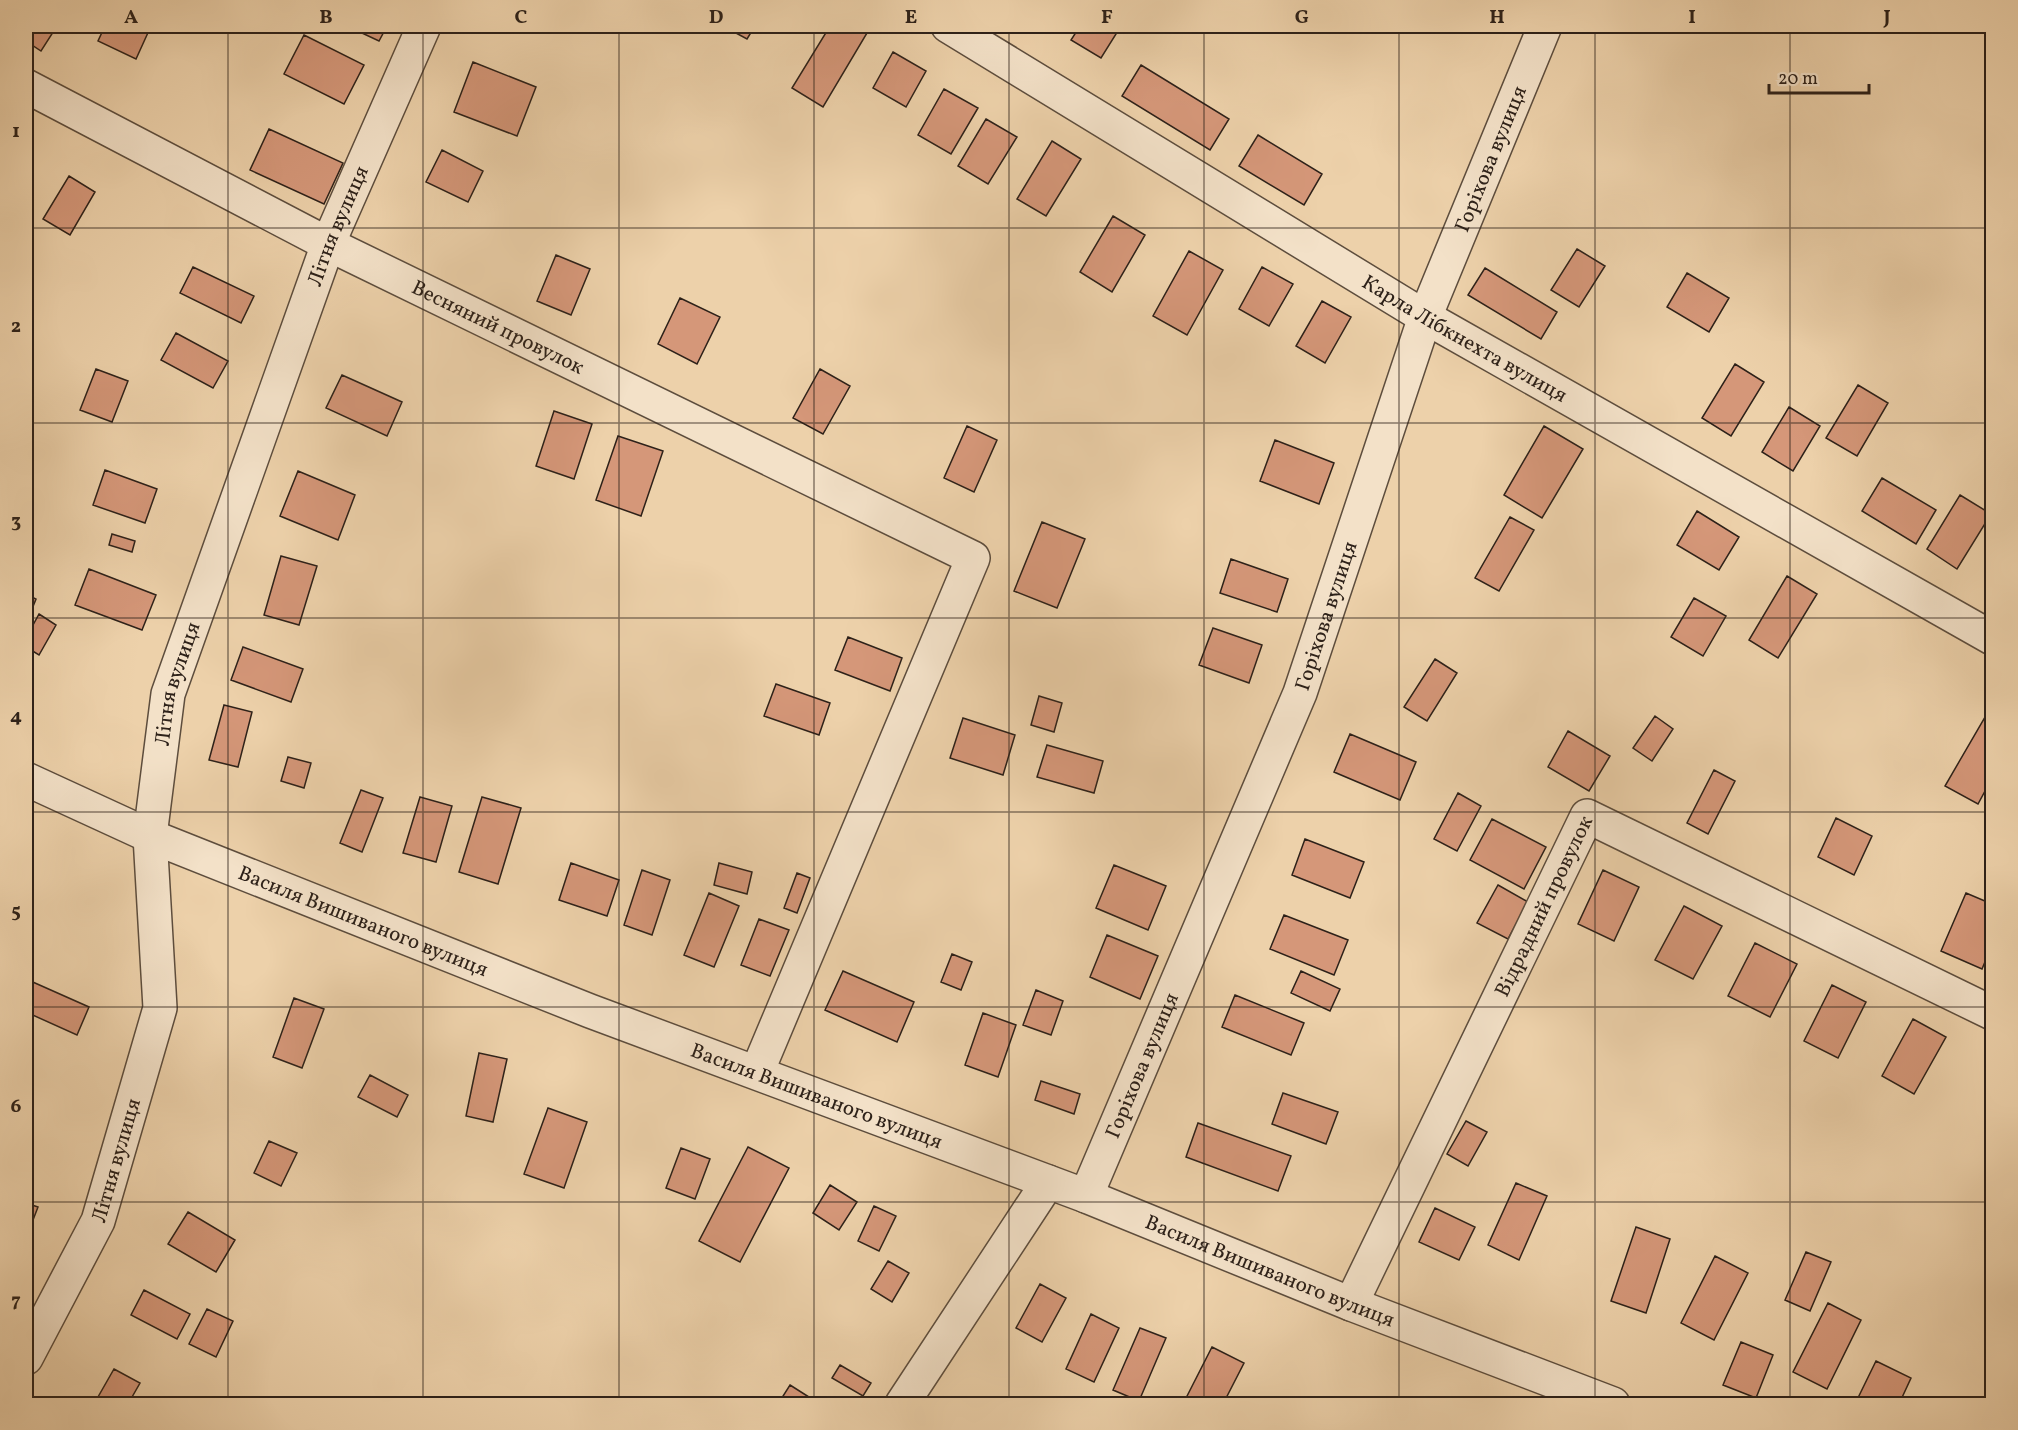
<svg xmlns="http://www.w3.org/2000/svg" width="2018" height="1430" font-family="Vollkorn,serif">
<rect width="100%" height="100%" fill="#edd1aa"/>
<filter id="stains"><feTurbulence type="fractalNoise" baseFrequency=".00333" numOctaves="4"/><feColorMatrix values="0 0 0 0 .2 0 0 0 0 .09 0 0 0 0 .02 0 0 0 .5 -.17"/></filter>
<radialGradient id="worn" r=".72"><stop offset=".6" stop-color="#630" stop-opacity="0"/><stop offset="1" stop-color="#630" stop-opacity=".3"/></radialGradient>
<path fill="#d59779" stroke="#2d2119" stroke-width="1.5" d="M26,26H57L41,51L26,41Z
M105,26H151L136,59L98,41Z
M347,26H387L379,41Z
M723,26H755L747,39Z
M830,26H855L867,33L823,107L792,88Z
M1080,26H1121L1101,58L1071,40Z
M304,35L364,65L344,104L284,74Z
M893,52L926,71L906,107L873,88Z
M473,62L536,87L517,136L454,112Z
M1141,65L1229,119L1210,150L1122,96Z
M944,89L978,108L951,154L918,135Z
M986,119L1017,137L988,184L958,166Z
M269,129L343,163L324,204L250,170Z
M1258,135L1322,174L1304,205L1239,166Z
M1052,141L1081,159L1046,216L1017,199Z
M442,150L483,171L468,202L426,182Z
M69,176L95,192L70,235L43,219Z
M1113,216L1145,235L1112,292L1080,272Z
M1577,249L1605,266L1579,307L1551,290Z
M1189,251L1223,270L1187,335L1153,316Z
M556,255L590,269L571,315L537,301Z
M193,267L254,296L241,323L180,293Z
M1262,267L1293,284L1269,326L1239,309Z
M1485,268L1557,312L1541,339L1468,295Z
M1687,273L1729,298L1709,332L1667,307Z
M680,298L720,317L697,364L658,344Z
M1322,301L1351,317L1325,363L1296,346Z
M176,333L228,361L213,388L161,360Z
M1735,364L1764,382L1731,436L1702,418Z
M96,369L128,381L112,422L80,410Z
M820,369L850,386L823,434L793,418Z
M342,375L402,402L387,436L326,408Z
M1858,385L1888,403L1857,456L1826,438Z
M1789,407L1820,426L1793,471L1762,452Z
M554,411L592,424L574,479L536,466Z
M967,426L997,440L974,492L944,478Z
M1544,426L1583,449L1542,518L1504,495Z
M618,436L663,451L641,516L596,500Z
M1275,440L1334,463L1319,504L1260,481Z
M105,470L157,489L145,523L93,505Z
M298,471L355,495L338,540L280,516Z
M1882,478L1936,510L1916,544L1862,511Z
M1960,495L1991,514L1957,569L1927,549Z
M1697,511L1739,537L1719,570L1677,545Z
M1510,517L1534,530L1499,591L1475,578Z
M1042,522L1085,539L1057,608L1014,591Z
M112,534L135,541L132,552L109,545Z
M281,556L317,566L299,625L264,615Z
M1231,559L1288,579L1277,612L1220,593Z
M89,569L156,595L142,630L75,605Z
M1787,576L1817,594L1778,658L1749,640Z
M26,594L36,599L30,614L26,612Z
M1694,598L1726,616L1703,656L1671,637Z
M39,614L56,625L39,655L26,647V638Z
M1213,628L1262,645L1249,683L1199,665Z
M848,637L902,658L890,691L835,670Z
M243,647L303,669L291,702L231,680Z
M1435,659L1457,673L1427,721L1404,707Z
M776,684L830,703L819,735L764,716Z
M1039,696L1062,703L1054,732L1031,725Z
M224,705L252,712L238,767L209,760Z
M1992,705V778L1978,804L1945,786Z
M1655,716L1673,729L1652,761L1633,748Z
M963,718L1015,735L1003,775L950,758Z
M1568,731L1610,756L1589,791L1548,767Z
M1350,734L1416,762L1400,800L1334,772Z
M1047,745L1103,761L1094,793L1037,777Z
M288,757L311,763L304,788L281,781Z
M1714,770L1735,781L1708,834L1687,823Z
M361,790L383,798L362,852L340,843Z
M1458,793L1481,806L1457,851L1434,839Z
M420,797L452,806L436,862L403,853Z
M482,797L521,808L498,884L459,872Z
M1836,818L1872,836L1854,875L1818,857Z
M1492,819L1546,847L1524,889L1470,860Z
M1305,839L1364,862L1350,898L1292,875Z
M571,863L619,880L607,916L559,900Z
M719,863L752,872L747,894L714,885Z
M1114,865L1166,886L1148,930L1096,908Z
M642,870L670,880L652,935L624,925Z
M1603,870L1639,887L1614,941L1578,924Z
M797,873L810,878L797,913L784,908Z
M1498,885L1528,902L1508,939L1477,923Z
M709,893L739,906L714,967L684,955Z
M1966,893L1992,904V945L1982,969L1941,951Z
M1684,906L1722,926L1693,979L1655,960Z
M1284,915L1348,940L1334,975L1270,949Z
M759,919L789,930L770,976L741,965Z
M1107,935L1158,956L1140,999L1090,977Z
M1755,943L1797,964L1770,1017L1728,996Z
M952,954L972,962L961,990L941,982Z
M843,971L914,1002L897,1042L825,1010Z
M1301,971L1340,989L1330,1011L1291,993Z
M26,979L89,1007L77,1035L26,1012Z
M1832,985L1866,1002L1838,1058L1804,1041Z
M1036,990L1063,1001L1051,1035L1023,1025Z
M1235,995L1304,1023L1291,1055L1222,1027Z
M294,998L324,1009L302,1068L273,1057Z
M983,1013L1016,1025L998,1077L965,1065Z
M1913,1019L1946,1037L1914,1094L1882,1076Z
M479,1053L507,1059L493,1122L466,1116Z
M370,1075L408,1095L397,1117L358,1097Z
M1041,1081L1080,1094L1074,1114L1035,1100Z
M1283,1093L1338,1112L1326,1144L1272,1124Z
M548,1108L587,1122L564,1188L524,1174Z
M1466,1121L1487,1132L1468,1166L1447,1154Z
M1198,1123L1291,1156L1278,1191L1186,1157Z
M269,1141L297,1153L281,1186L254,1173Z
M748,1147L789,1168L740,1262L699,1241Z
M681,1148L710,1159L695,1199L666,1188Z
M1516,1183L1547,1196L1519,1260L1488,1245Z
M830,1185L857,1202L839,1230L813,1213Z
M26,1203L38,1207L28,1233H26Z
M874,1206L896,1216L879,1251L858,1241Z
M1435,1208L1475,1227L1459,1260L1419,1242Z
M188,1212L235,1240L216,1272L168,1244Z
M1636,1227L1670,1239L1646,1313L1611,1301Z
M1806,1252L1831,1262L1810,1311L1785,1300Z
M1715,1256L1748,1273L1714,1340L1681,1323Z
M888,1261L909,1273L892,1302L871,1289Z
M1040,1284L1066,1298L1042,1342L1016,1328Z
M144,1290L190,1314L177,1339L131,1315Z
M1828,1303L1861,1320L1827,1389L1793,1372Z
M207,1309L233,1321L216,1357L189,1344Z
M1091,1314L1119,1328L1094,1382L1066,1369Z
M1140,1328L1166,1338L1139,1401L1113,1390Z
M1741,1342L1773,1355L1756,1398L1723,1385Z
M1212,1347L1244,1363L1223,1404H1183Z
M1876,1361L1911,1378L1899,1404H1855Z
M840,1365L871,1383L863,1396L832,1378Z
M114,1369L140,1383L128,1404H94Z
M790,1385L820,1404H778Z"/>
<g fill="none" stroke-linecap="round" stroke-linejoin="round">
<g stroke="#5d4d3d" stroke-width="36">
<g id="minor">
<path id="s1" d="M948,26L1425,317L1992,638"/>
<path id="s2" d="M26,86L328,244L973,558L757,1072"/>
<path id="s3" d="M26,779L150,836L590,1011L1086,1196L1351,1304L1613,1404"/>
<path id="s4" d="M1086,1196L1300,693L1425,317L1545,26"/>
<path id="s5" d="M1351,1304L1587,816L1992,1013"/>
<path id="s6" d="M26,1358L98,1221L160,1008L150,836L168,694L328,244L424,26"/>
<path d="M902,1404L1048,1182"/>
</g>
</g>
<use href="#minor" stroke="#f3e1c8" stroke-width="33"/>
</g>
<path fill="none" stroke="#2d2119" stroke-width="1.5" stroke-opacity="0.55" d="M228,26V1404M423,26V1404M619,26V1404M814,26V1404M1009,26V1404M1204,26V1404M1399,26V1404M1595,26V1404M1790,26V1404M26,228H1992M26,423H1992M26,618H1992M26,812H1992M26,1007H1992M26,1202H1992"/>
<g text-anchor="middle" stroke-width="4.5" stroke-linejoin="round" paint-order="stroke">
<g font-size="21" fill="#2d2119" stroke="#f3e1c8">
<text dy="7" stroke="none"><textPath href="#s4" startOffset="1114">Горіхова вулиця</textPath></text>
<text dy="7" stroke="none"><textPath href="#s6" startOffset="1190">Літня вулиця</textPath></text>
<text dy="7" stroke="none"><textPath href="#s2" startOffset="530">Весняний провулок</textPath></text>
<text dy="7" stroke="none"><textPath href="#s1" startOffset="604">Карла Лібкнехта вулиця</textPath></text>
<text dy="7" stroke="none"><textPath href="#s4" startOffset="628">Горіхова вулиця</textPath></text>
<text dy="7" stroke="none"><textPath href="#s6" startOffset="704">Літня вулиця</textPath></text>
<text dy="7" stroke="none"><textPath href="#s5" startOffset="442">Відрадний провулок</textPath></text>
<text dy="7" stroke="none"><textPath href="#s3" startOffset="366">Василя Вишиваного вулиця</textPath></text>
<text dy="7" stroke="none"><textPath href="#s4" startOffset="142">Горіхова вулиця</textPath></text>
<text dy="7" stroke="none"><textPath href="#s3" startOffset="852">Василя Вишиваного вулиця</textPath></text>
<text dy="7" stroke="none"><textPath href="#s6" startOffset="218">Літня вулиця</textPath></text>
<text dy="7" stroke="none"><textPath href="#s3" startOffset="1338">Василя Вишиваного вулиця</textPath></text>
</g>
</g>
<rect width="2018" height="1430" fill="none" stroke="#edd1aa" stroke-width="66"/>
<path d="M1769 84v9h100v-9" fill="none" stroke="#2d2119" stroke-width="3"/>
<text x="1778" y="84" font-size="18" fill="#2d2119" stroke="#f3e1c8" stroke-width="4.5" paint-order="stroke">20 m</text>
<rect x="33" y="33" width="1952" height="1364" fill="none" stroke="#2d2119" stroke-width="2"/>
<g font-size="20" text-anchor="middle" font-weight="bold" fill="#2d2119">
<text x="131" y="23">A</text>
<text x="326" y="23">B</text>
<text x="521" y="23">C</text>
<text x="716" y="23">D</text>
<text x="911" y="23">E</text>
<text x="1107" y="23">F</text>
<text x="1302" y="23">G</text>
<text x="1497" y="23">H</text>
<text x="1692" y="23">I</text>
<text x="1887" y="23">J</text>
<text x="16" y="137">1</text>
<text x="16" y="332">2</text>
<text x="16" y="527">3</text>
<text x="16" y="722">4</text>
<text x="16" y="917">5</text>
<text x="16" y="1112">6</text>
<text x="16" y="1306">7</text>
</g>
<rect width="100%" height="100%" filter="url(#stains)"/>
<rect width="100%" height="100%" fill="url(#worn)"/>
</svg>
